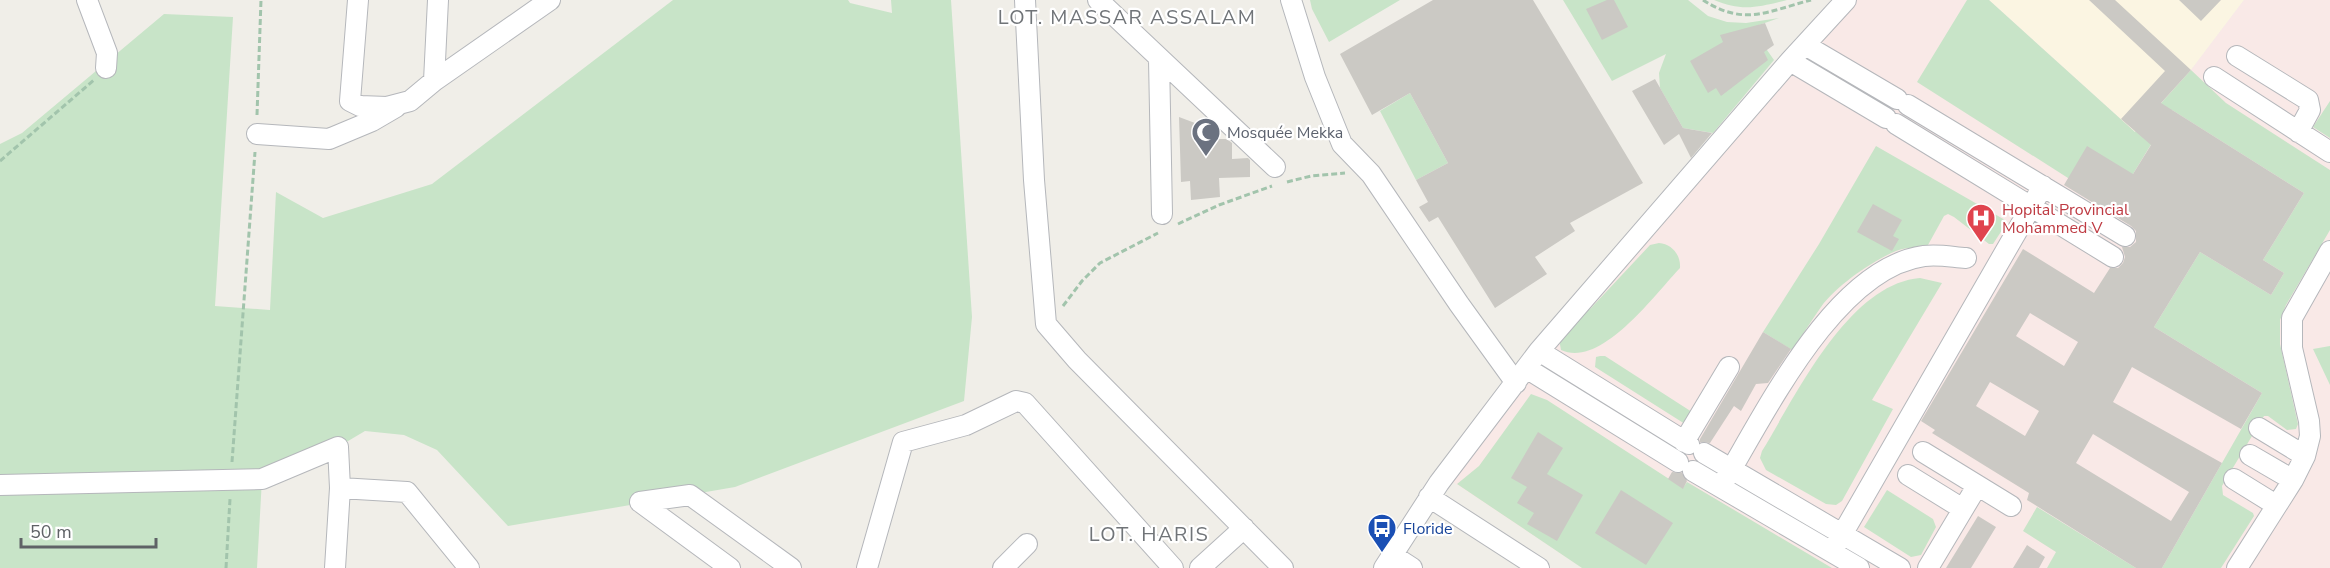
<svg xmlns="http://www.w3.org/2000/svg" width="2330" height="568" font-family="'Nunito Sans',sans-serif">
<rect width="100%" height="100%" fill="#f0eee8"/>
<path fill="#fbf5e2" d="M1989,0H2244L2191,70L2135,132Z"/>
<path fill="#f9e9e7" d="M1846,0H1989L2135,132L2191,70L2244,0H2330V101L2313,127L2330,138V346L2313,349L2330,385V568H1582L1444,476Z"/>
<path fill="#c8e4c8" d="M673,0H848L850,3L892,13L891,0H951L972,317L964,401L735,487L508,526L437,450L404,435L365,431L338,447L262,479L257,568H0V144L22,133L164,14L233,17L215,306L270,310L276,192L323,218L432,184Z
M1310,0H1400L1329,42L1312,9Z
M1563,0H1688L1708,16L1727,22L1746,23L1779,18L1759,25L1767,50L1774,60L1713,133L1683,128L1660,88L1659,73L1666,54L1612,81Z
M1714,0H1787C1759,7 1742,12 1714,0Z
M1967,0H1989L2135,132L2191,70L2226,103L2330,170V230L2286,305L2280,320V344L2298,424L2296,429L2287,430L2268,416H2264L2222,486L2223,495L2253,513L2254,516L2221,568H2162L2262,393L2154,327L2200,252L2271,295L2284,273L2263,260L2304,193L2172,110L2133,174L2068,178L1917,82Z
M1410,93L1448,163L1416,180L1380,111Z
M2330,101V138L2313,127Z
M1876,146L2005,220L2006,224L1993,244H1989L1954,217L1948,214L1944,216L1928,245L1924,248C1914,248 1905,247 1896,251C1872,261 1836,286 1821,307C1811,321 1802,336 1792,350L1763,332L1819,244Z
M1659,243C1672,244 1681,255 1680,268C1655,294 1601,369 1561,350L1559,339L1576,318L1591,308L1650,245Z
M1920,278L1942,283L1872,400L1893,409L1842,501L1836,505L1826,504L1766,470L1760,458L1762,451C1796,396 1848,284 1920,278Z
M2330,346V385L2313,349Z
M1600,356H1605L1692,412L1685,424L1595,367L1596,357Z
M1531,394L1547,400L1683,488L1687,482L1832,568H1582L1457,484L1479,466Z
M1887,490L1933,519L1936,527L1921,555L1911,557L1864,527Z
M2037,507L2136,568H2047L2056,552L2023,531Z"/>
<path fill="#cbc9c4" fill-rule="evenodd" d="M1433,0H1533L1643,183L1570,223L1575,231L1535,257L1547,274L1495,308L1438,217L1429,222L1419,207L1428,202L1416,180L1448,163L1410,93L1372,115L1340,54Z
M1607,0H1614L1628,27L1602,40L1586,9Z
M2089,0H2115L2191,70L2161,103L2304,193L2263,260L2284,273L2271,295L2200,252L2154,327L2262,393L2241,429L2132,367L2113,402L2222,463L2162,568H2136L2027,500L2029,493L1932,433L1935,430L1921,421L2023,249L2094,293L2110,268H2118L2123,263L2125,257L2122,247H2130L2136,242V231L2131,226L2064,185L2087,146L2133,174L2151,145L2121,119L2165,71ZM2030,313L2078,342L2064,366L2016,336ZM1990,382L2039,411L2025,436L1976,406ZM2093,434L2189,492L2171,521L2076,463Z
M2179,0H2221L2201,21Z
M1765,23L1774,45L1764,52L1768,60L1721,96L1716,88L1708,93L1690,61L1723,42L1720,35Z
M1655,79L1683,128L1712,133L1691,158L1679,134L1664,145L1632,91Z
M1179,117L1211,129L1212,139H1227L1232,143V159L1248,158L1250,160V177L1219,178L1220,197L1191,200L1190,181L1181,182Z
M1873,204L1902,220L1893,236L1899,239L1892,251L1857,232Z
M1763,332L1791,349L1768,383L1756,384L1741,411L1734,406L1710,443L1700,442V439Z
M1538,432L1563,448L1547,474L1583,495L1557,541L1527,524L1534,513L1517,503L1527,487L1511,478Z
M1672,472L1682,473L1687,481L1683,489L1668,479Z
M1621,490L1673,523L1646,565L1595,533Z
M1978,516L1996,527L1971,568H1946Z
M2027,545L2045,557L2039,568H2013Z"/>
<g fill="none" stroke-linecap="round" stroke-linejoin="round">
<g stroke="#b5b7bb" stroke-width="22">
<path id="minor" d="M87,0L107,53L106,68
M358,0L350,101L360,106L387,107L410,101L434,81L550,0
M1025,0L1034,180L1046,324L1077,360L1283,568
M1098,0L1275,167
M1291,0L1315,77L1342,144L1371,174L1459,304L1516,383
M1805,45L1897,99
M2237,56L2308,100L2310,110L2298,132
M1159,59L1162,214
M1790,61L1886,118
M2214,77L2330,152
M434,81L438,0
M1908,105L2125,236
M1896,124L2113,257
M257,134L329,139L372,121L396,107
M1539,351L1689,444
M1526,368L1678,462
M2259,428L2305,456
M1684,442L1729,367
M1923,452L2011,506
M1704,453L1900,568
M2250,455L2293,480
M1693,471L1859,568
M1908,475L1963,509
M2234,479L2276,505
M0,485L262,479L338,447L340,488L335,568
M1721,487C1764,416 1834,268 1924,256C1938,254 1952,257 1966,258
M340,488L407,492L469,568
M1429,497L1539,568
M640,502L690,495L791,568
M640,502L730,568
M1832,552L2043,186
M1392,555L1412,568
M867,568L903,442L966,425L1016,401L1025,403L1173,568
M1003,568L1027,544
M1200,568L1244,528
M1384,568L1439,483L1539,351L1790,61L1846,0
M1928,568L1977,486
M2237,568L2293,480L2305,456L2310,436L2309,421L2292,348V318L2330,251"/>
</g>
<path stroke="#a2c4ac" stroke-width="3" stroke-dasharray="6 3" stroke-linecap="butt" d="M1703,0C1745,27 1768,11 1811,0
M257,115L261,0
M0,161L94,80
M1287,182L1311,176L1345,173
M1178,224L1219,205L1272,186
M1063,306L1082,281L1100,263L1158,233
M232,462L255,152
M226,568L230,499"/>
<use href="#minor" stroke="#fff" stroke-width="20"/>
</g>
<defs>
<g id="mosque-pin" transform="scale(1.5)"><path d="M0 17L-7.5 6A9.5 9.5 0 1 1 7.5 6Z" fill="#6b7280" stroke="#fff"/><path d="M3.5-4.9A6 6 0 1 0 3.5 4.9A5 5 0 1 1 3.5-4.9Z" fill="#fff"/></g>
<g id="hospital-pin" transform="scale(1.5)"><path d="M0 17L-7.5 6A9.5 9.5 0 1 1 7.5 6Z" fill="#e0444e" stroke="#fff"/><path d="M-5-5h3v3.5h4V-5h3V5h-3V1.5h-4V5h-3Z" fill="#fff"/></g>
<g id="bus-pin" transform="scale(1.5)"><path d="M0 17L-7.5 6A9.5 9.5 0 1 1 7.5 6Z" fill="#1a4fb4" stroke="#fff"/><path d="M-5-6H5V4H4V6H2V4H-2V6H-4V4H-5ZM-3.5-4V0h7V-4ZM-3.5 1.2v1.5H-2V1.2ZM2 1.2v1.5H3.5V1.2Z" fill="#fff"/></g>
</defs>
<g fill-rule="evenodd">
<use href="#mosque-pin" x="1206" y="132"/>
<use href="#hospital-pin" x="1981" y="218"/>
<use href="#bus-pin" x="1382" y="528"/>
</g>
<g text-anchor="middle" stroke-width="4.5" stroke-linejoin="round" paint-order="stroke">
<g font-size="16" fill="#5b616d" stroke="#fff" text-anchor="start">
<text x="1227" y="138">Mosquée Mekka</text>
</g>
<g font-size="16" fill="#be3a42" stroke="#fff" text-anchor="start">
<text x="2002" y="215">Hopital Provincial<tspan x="2002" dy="18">Mohammed V</tspan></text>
</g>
<g font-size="16" fill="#164399" stroke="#fff" text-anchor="start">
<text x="1403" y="534">Floride</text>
</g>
<g font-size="20" letter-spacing="1.5" fill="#707478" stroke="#fff">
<text x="1127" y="24">LOT. MASSAR ASSALAM</text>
<text x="1149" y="541">LOT. HARIS</text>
</g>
</g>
<path d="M21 538v9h135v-9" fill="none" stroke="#5f6266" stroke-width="3"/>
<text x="30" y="538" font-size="18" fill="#5f6266" stroke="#ffffff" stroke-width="4.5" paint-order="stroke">50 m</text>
</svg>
